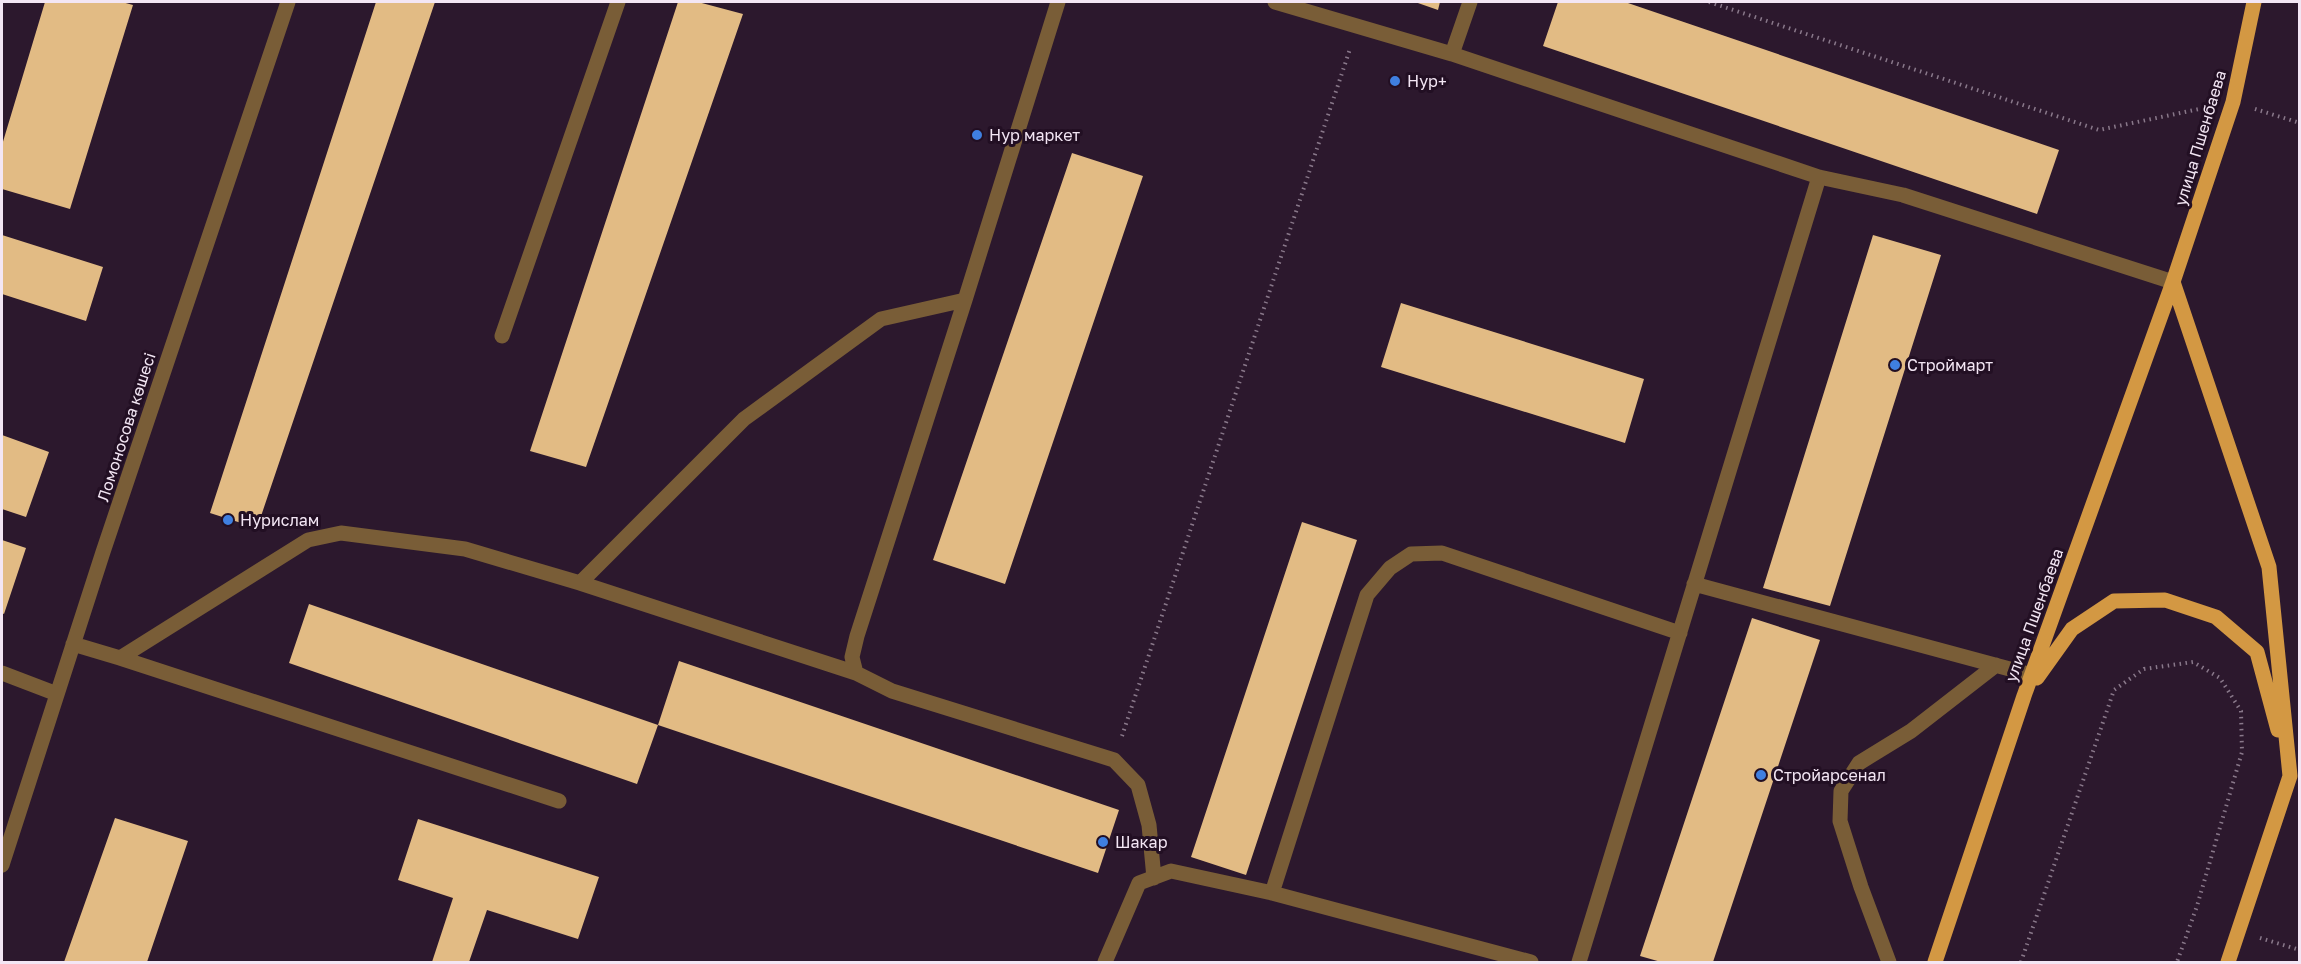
<svg xmlns="http://www.w3.org/2000/svg" width="2301" height="964" font-family="'Golos Text',sans-serif">
<rect width="100%" height="100%" fill="#2c182d"/>
<path fill="#e2bb84" d="M45,2H122L133,5L70,209L2,189V145Z
M376,2H435L257,528L210,513Z
M678,2H698L743,14L586,467L530,451Z
M1415,2H1440L1438,10Z
M1558,2H1625L2059,150L2037,214L1543,46Z
M1072,153L1143,176L1005,584L933,560Z
M2,235L103,267L86,321L2,294Z
M1873,235L1941,255L1830,606L1763,588Z
M1401,303L1644,379L1625,443L1381,367Z
M2,435L49,452L26,517L2,509Z
M1302,522L1357,540L1246,875L1191,857Z
M2,540L26,548L4,614L2,613Z
M309,604L658,725L637,784L289,663Z
M1752,618L1820,640L1713,962H1661L1640,956Z
M679,661L1119,810L1098,873L658,725Z
M115,818L188,841L147,962H64Z
M418,819L599,877L578,939L487,910L469,962H432L453,898L398,880Z"/>
<g fill="none" stroke-linecap="round" stroke-linejoin="round">
<path stroke="#89788a" stroke-width="4" stroke-dasharray="1.5 4.5" stroke-linecap="butt" d="M1709,2L2099,130L2204,108
M2255,109L2300,123
M1122,736L1350,49
M2260,938L2300,950
M2021,962L2114,690L2144,669L2193,662L2220,678L2241,711L2242,752L2197,906L2177,962"/>
<path stroke="#795d37" stroke-width="15" d="M1058,2L965,300L857,636L852,657L856,673L892,691L1114,760L1138,785L1149,825L1154,878
M1275,2L1452,54L1819,177L1903,195L2173,282
M1452,54L1470,2
M502,336L618,2
M580,583L744,419L881,319L965,300
M1694,584L2032,675
M73,644L120,658L559,801
M120,658L308,540L341,533L465,549L580,583L856,673
M2,673L57,694
M2,865L103,552L288,2
M1272,893L1367,595L1390,568L1411,554L1442,553L1680,633
M1105,962L1139,883L1171,871L1272,893L1531,962
M1579,962L1819,177
M1889,962L1861,887L1840,821L1841,791L1859,763L1911,731L1996,665"/>
<path stroke="#d39843" stroke-width="15" d="M2173,282L2269,567L2290,776L2228,962
M2037,678L2072,629L2114,601L2165,600L2216,617L2257,652L2278,730
M1935,962L2024,696L2173,282L2233,102L2254,2"/>
</g>
<g fill="#3f7fe0" stroke="#220f23" stroke-width="2">
<circle cx="1395" cy="81" r="6"/>
<circle cx="977" cy="135" r="6"/>
<circle cx="1895" cy="365" r="6"/>
<circle cx="228" cy="520" r="6"/>
<circle cx="1761" cy="775" r="6"/>
<circle cx="1103" cy="842" r="6"/>
</g>
<g text-anchor="middle" stroke-width="6" stroke-linejoin="round" paint-order="stroke">
<g font-size="16" fill="#f3e6f4" stroke="#220f23" text-anchor="start">
<text x="1407" y="87">Нур+</text>
<text x="989" y="141">Нур маркет</text>
<text x="1907" y="371">Строймарт</text>
<text x="240" y="526">Нурислам</text>
<text x="1773" y="781">Стройарсенал</text>
<text x="1115" y="848">Шакар</text>
</g>
<g font-size="16" fill="#f3e6f4" stroke="#220f23">
<text transform="translate(2200 138) rotate(-73)" y="6">улица Пшенбаева</text>
<text transform="translate(126 427) rotate(-72)" y="6">Ломоносова көшесі</text>
<text transform="translate(2034 615) rotate(-70)" y="6">улица Пшенбаева</text>
</g>
</g>
<rect width="2301" height="964" fill="none" stroke="#f3e6f4" stroke-width="6"/>
</svg>
